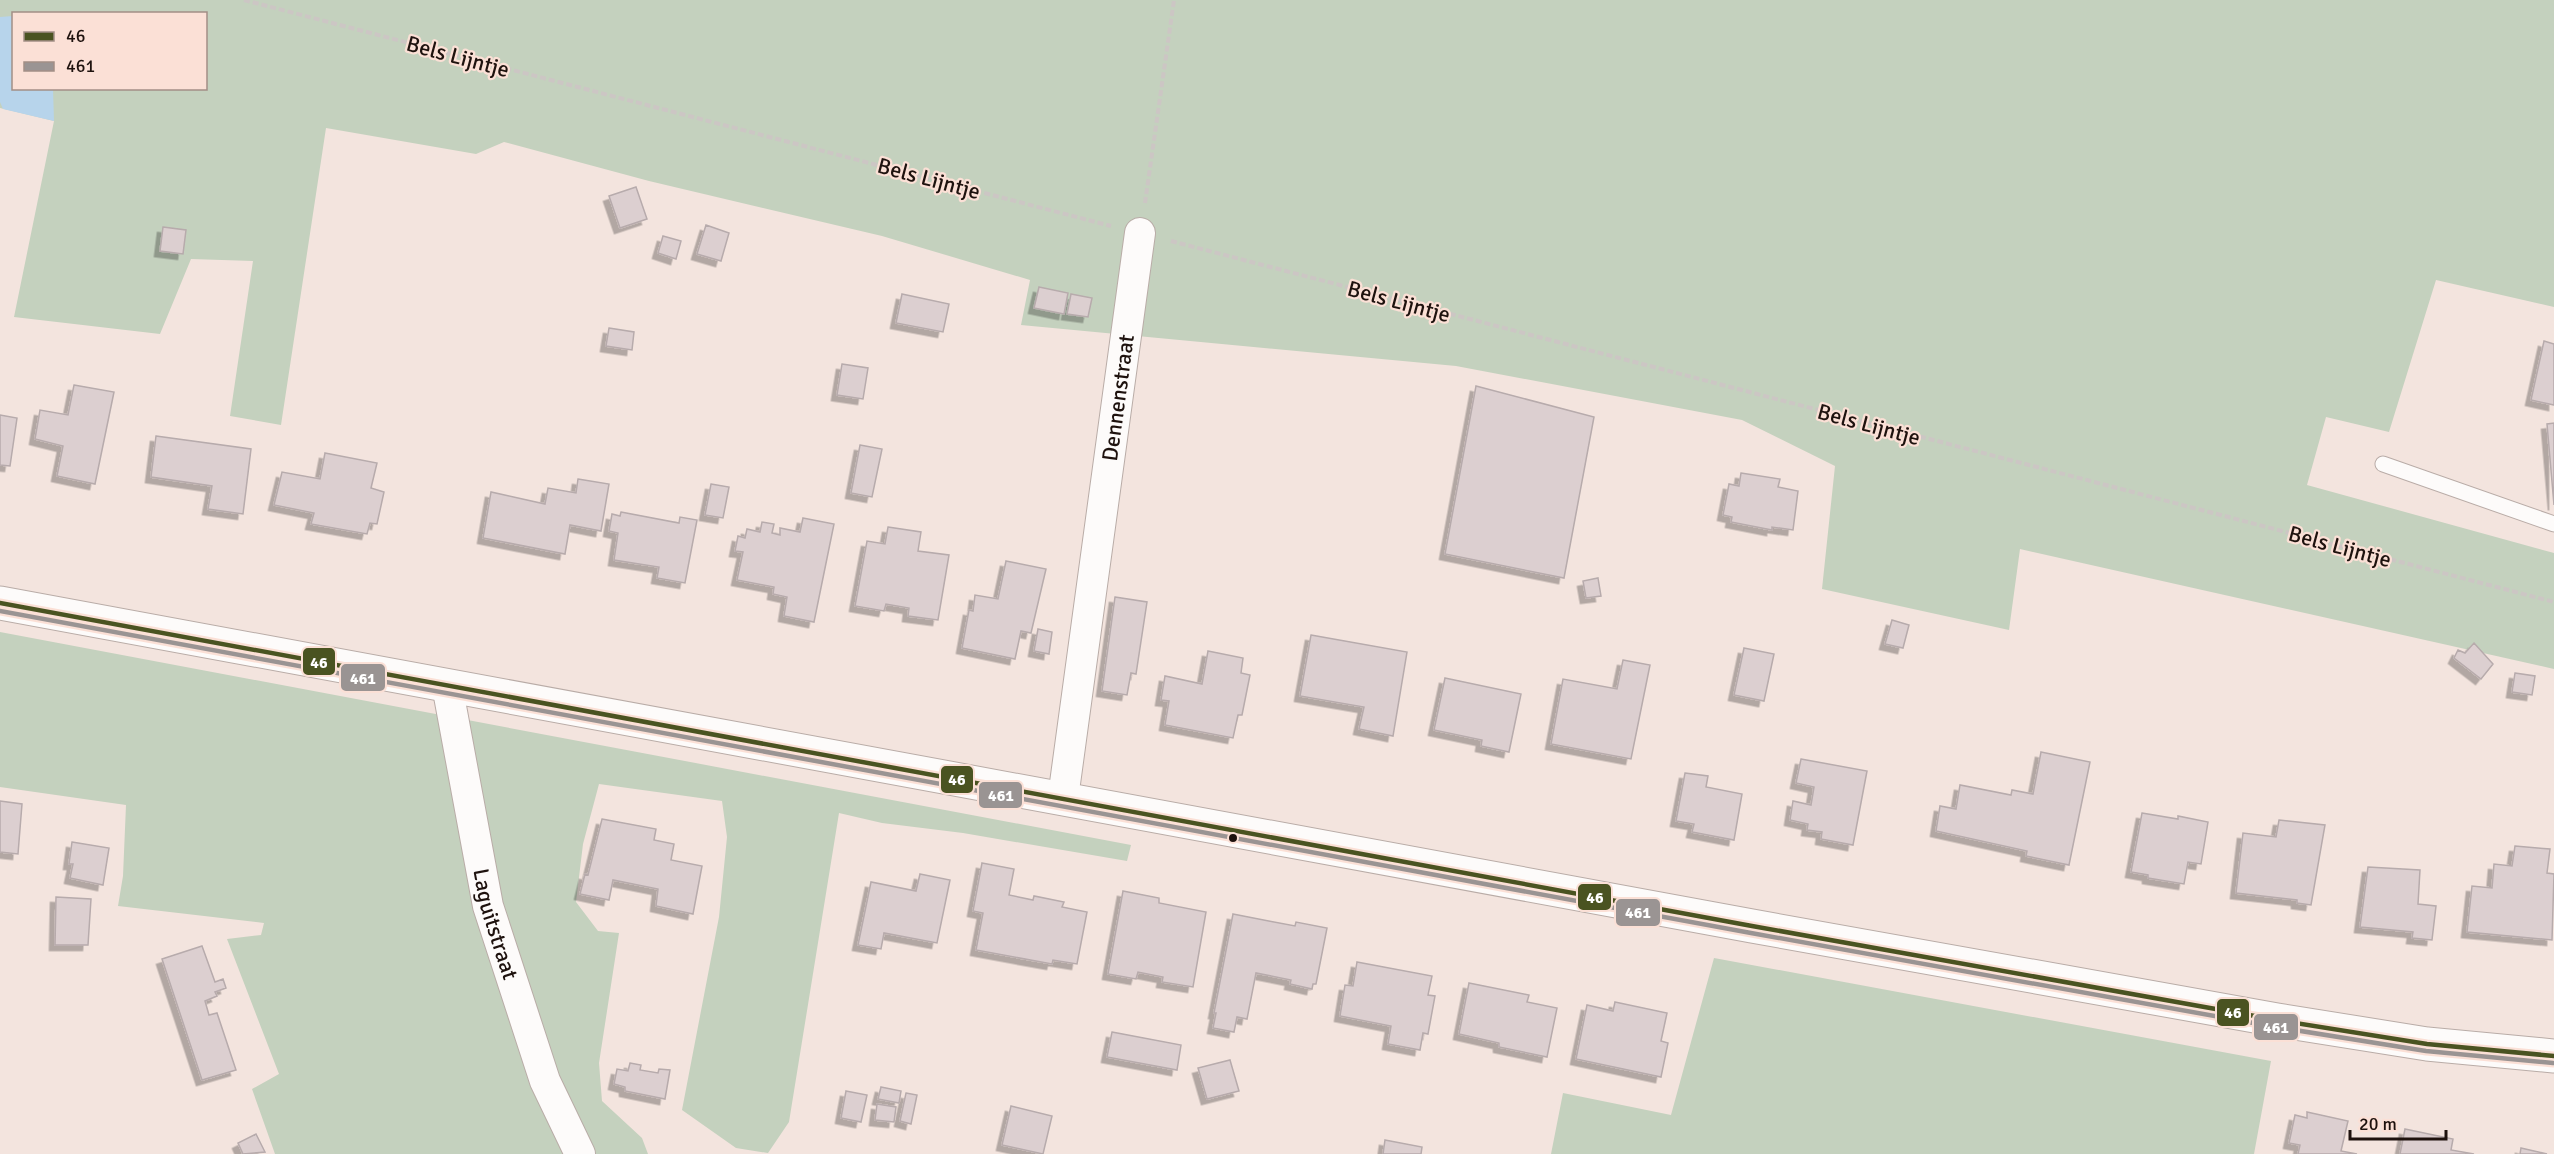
<svg xmlns="http://www.w3.org/2000/svg" width="2554" height="1154" font-family="Signika,sans-serif">
<defs>
<filter id="shadow"><feDropShadow dx="-5.5" dy="5.5" stdDeviation="0" flood-color="#0004"/></filter>
</defs>
<rect width="100%" height="100%" fill="#f3e4de"/>
<path fill="#c4d1be" fill-rule="evenodd" d="M0,0H2554V307L2436,280L2389,432L2326,417L2307,485L2554,553V669L2020,549L2009,630L1822,589L1835,466L1742,420L1456,366L1021,325L1030,280L882,236L649,181L504,142L476,154L326,128L281,425L230,416L253,261L191,259L160,334L14,317L54,121L0,108ZM14,14H206V88H14Z
M0,632L1131,845L1127,861L963,833L882,823L839,813L789,1122L768,1153L736,1148L682,1110L719,917L727,837L722,801L599,784L583,844L576,902L598,931L619,933L599,1063L602,1101L642,1138L648,1154H275L252,1089L279,1074L227,939L261,935L264,923L118,906L123,876L126,805L0,787Z
M1714,958L2271,1061L2254,1154H1551L1563,1093L1671,1115Z"/>
<path fill="#b7d4eb" d="M13,16L14,88L53,89L54,121L3,109L0,102V17Z"/>
<path fill="#dccfd0" stroke="#b7abac" stroke-width="1.5" filter="url(#shadow)" d="M636,187L647,219L620,228L609,196Z
M706,225L729,233L721,261L697,254Z
M163,227L186,230L183,254L160,251Z
M663,236L681,241L676,259L658,253Z
M1039,287L1068,293L1064,314L1034,308Z
M902,294L949,304L943,332L896,323Z
M1071,294L1092,298L1088,317L1067,314Z
M609,328L634,332L632,350L606,346Z
M2544,341L2554,344V405L2531,400Z
M842,364L868,368L863,399L837,395Z
M74,385L114,392L95,484L57,476L63,446L35,439L40,410L68,415Z
M1476,386L1594,417L1564,578L1445,554Z
M0,415L17,418L10,466L0,465Z
M2554,423V505L2547,424Z
M156,436L251,449L243,514L208,509L212,486L151,477Z
M860,445L882,449L872,497L851,493Z
M325,453L377,463L371,488L384,492L377,524L370,523L367,534L311,524L314,513L274,505L282,472L320,479Z
M1741,473L1780,479L1778,487L1798,491L1793,530L1772,527V530L1731,522L1732,517L1723,515L1729,484L1739,486Z
M578,479L609,484L601,531L570,525L565,554L483,538L491,492L545,504L548,488L576,493Z
M711,484L729,487L723,518L705,515Z
M621,512L679,523L680,517L697,520L685,583L657,578L659,567L614,560L618,533L609,531L612,514L620,516Z
M803,518L834,524L814,622L784,616L787,597L773,594L774,587L737,580L743,552L735,551L738,536L745,538L747,529L760,532L762,522L774,524L772,533L780,535V528L800,532Z
M888,527L921,532L918,551L949,555L938,620L908,616L909,608L886,604L884,611L855,606L867,541L885,544Z
M1006,561L1046,569L1031,633L1021,631L1015,659L962,648L969,610L973,611L975,595L998,599Z
M1598,578L1601,596L1586,598L1583,581Z
M1115,597L1147,602L1136,674L1131,673L1127,695L1102,691Z
M1892,620L1909,625L1903,648L1885,644Z
M1038,629L1052,632L1049,654L1034,651Z
M1311,635L1407,652L1393,736L1359,729L1364,707L1300,696Z
M2474,643L2493,664L2481,679L2454,658L2458,650L2465,653Z
M1744,648L1774,654L1764,701L1734,695Z
M1208,651L1243,658L1241,673L1250,675L1242,715H1238L1233,738L1165,725L1169,701L1161,700L1165,676L1202,684Z
M1623,660L1650,665L1631,759L1551,744L1563,679L1617,689Z
M2515,673L2535,676L2532,695L2512,692Z
M1445,678L1521,694L1509,752L1481,746L1482,740L1434,730Z
M2041,752L2090,762L2069,865L2026,856L2027,851L1936,831L1940,806L1956,809L1960,785L2011,795L2012,790L2033,794Z
M1801,759L1867,771L1853,845L1821,839L1822,832L1807,830L1808,824L1790,820L1793,801L1811,805L1814,787L1796,783Z
M1685,773L1708,776L1706,787L1742,794L1734,840L1692,832L1694,824L1676,821Z
M0,801L22,804L18,854L0,852Z
M2142,813L2178,819V816L2208,822L2201,864L2188,862L2184,884L2148,878V875L2131,872Z
M602,819L656,829L654,840L674,844L671,860L702,866L693,914L656,906L658,889L613,880L609,900L580,894L585,874L588,875Z
M2279,820L2325,825L2311,905L2297,903V900L2236,893L2243,833L2276,837Z
M72,842L109,848L103,885L70,878L73,864H69Z
M2515,846L2550,849L2547,873L2554,874L2552,940L2467,932L2472,886L2492,888L2494,864L2512,866Z
M982,863L1014,869L1009,895L1033,900L1034,896L1064,902L1062,907L1087,912L1077,964L1053,960L1052,964L976,950L983,913L973,911Z
M2368,867L2420,870L2418,904L2436,906L2432,940L2412,938L2413,932L2360,927Z
M920,874L950,880L937,943L884,933L881,949L858,945L871,882L916,891Z
M1123,891L1159,898V903L1206,912L1193,987L1162,982L1163,977L1138,972L1136,979L1108,974Z
M56,897L91,899L88,945H55Z
M1233,914L1295,926L1296,922L1327,928L1316,984H1313L1312,989L1290,984L1291,980L1256,973L1247,1019L1237,1017L1234,1032L1213,1028L1216,1013H1214Z
M202,946L215,982L223,979L226,988L215,992L217,996L205,1001L209,1015L217,1013L236,1070L202,1080L162,959Z
M1357,962L1432,976L1428,995L1435,996L1428,1034L1423,1033L1420,1050L1388,1044L1391,1026L1340,1016L1345,985L1353,986Z
M1469,983L1529,995L1527,1002L1557,1008L1547,1057L1499,1047V1043L1459,1034Z
M1615,1002L1667,1013L1661,1041L1668,1043L1661,1077L1576,1059L1587,1005L1613,1011Z
M1112,1032L1181,1045L1177,1070L1107,1057Z
M1230,1060L1239,1091L1207,1099L1198,1068Z
M630,1063L641,1065L640,1070L658,1073L659,1069L670,1070L665,1099L625,1091V1087L614,1084L617,1069L628,1071Z
M881,1087L901,1091L899,1103L878,1099Z
M846,1091L867,1095L861,1122L841,1118Z
M906,1093L917,1095L911,1124L900,1121Z
M877,1104L896,1107L894,1122L875,1120Z
M1011,1106L1052,1116L1043,1154L1002,1145Z
M2307,1112L2348,1121L2341,1151L2357,1154H2298L2300,1145L2289,1143L2295,1115L2307,1118Z
M2405,1129L2453,1139L2451,1150L2474,1154H2400Z
M256,1134L265,1152L243,1154L238,1143Z
M1385,1140L1422,1147L1421,1154H1383Z
M2521,1148L2547,1154H2520Z"/>
<g fill="none" stroke-linecap="round" stroke-linejoin="round">
<g stroke="#b9aca7" stroke-width="17">
<path id="lane" d="M2383,464L2554,524"/>
</g>
<g stroke="#b9aca7" stroke-width="32">
<g id="street">
<path id="s1" d="M447,685L488,906L545,1081L580,1154"/>
<path id="s2" d="M1063,798L1140,233"/>
</g>
</g>
<g stroke="#b9aca7" stroke-width="35">
<path id="primary" d="M0,603L1752,926L2277,1020L2427,1044L2554,1056"/>
</g>
<path stroke="#ccc6c4" stroke-width="4" stroke-dasharray="6 3" stroke-linecap="butt" d="M244,0L1111,226
M1145,203L1174,0
M1171,241L2554,602"/>
<use href="#lane" stroke="#fdfbfa" stroke-width="15"/>
<use href="#street" stroke="#fdfbfa" stroke-width="30"/>
<use href="#primary" stroke="#fdfbfa" stroke-width="33"/>
<g stroke="#fbe0d6" stroke-width="9">
<path id="bus-1" d="M0,603L1752,926L2277,1020L2427,1044L2554,1056"/>
</g>
<g stroke="#fbe0d6" stroke-width="9">
<path id="bus-2" d="M0,611L1751,933L2276,1027L2426,1051L2553,1063"/>
</g>
<use href="#bus-1" stroke="#4a5321" stroke-width="4.5"/>
<use href="#bus-2" stroke="#9a9493" stroke-width="4.5"/>
</g>
<circle fill="#1e120e" stroke="#fbe0d6" stroke-width="2" cx="1233" cy="838" r="5"/>
<g text-anchor="middle" stroke-width="4.5" stroke-linejoin="round" paint-order="stroke">
<g font-size="22" fill="#1e120e" stroke="#fbe0d6">
<text transform="translate(458 56) rotate(15)" y="8">Bels Lijntje</text>
<text transform="translate(929 178) rotate(15)" y="8">Bels Lijntje</text>
<text transform="translate(1399 301) rotate(15)" y="8">Bels Lijntje</text>
<text dy="8" stroke="none"><textPath href="#s2" startOffset="404">Dennenstraat</textPath></text>
<text transform="translate(1869 424) rotate(15)" y="8">Bels Lijntje</text>
<text transform="translate(2340 546) rotate(15)" y="8">Bels Lijntje</text>
<text dy="8" stroke="none"><textPath href="#s1" startOffset="244">Laguitstraat</textPath></text>
</g>
</g>
<g stroke="#fbe0d6" stroke-width="2">
<rect x="302" y="647" width="34" height="29" rx="6" fill="#4a5321"/>
<rect x="340" y="663" width="46" height="29" rx="6" fill="#9a9493"/>
<rect x="940" y="765" width="34" height="29" rx="6" fill="#4a5321"/>
<rect x="978" y="781" width="45" height="28" rx="6" fill="#9a9493"/>
<rect x="1577" y="883" width="35" height="28" rx="6" fill="#4a5321"/>
<rect x="1615" y="898" width="46" height="29" rx="6" fill="#9a9493"/>
<rect x="2216" y="998" width="34" height="29" rx="6" fill="#4a5321"/>
<rect x="2253" y="1013" width="46" height="28" rx="6" fill="#9a9493"/>
</g>
<g font-size="16" text-anchor="middle" font-weight="bold" fill="#fff">
<text x="319" y="668">46</text>
<text x="363" y="684">461</text>
<text x="957" y="785">46</text>
<text x="1001" y="801">461</text>
<text x="1595" y="903">46</text>
<text x="1638" y="918">461</text>
<text x="2233" y="1018">46</text>
<text x="2276" y="1033">461</text>
</g>
<rect x="12" y="12" width="195" height="78" fill="#fbe0d6" stroke="#a38e86" stroke-width="1.5"/>
<rect x="24" y="32" width="30" height="9" fill="#4a5321" stroke="#a38e86" stroke-width="1.5"/>
<text x="66" y="42" font-size="18" fill="#1e120e">46</text>
<rect x="24" y="62" width="30" height="9" fill="#9a9493" stroke="#a38e86" stroke-width="1.5"/>
<text x="66" y="72" font-size="18" fill="#1e120e">461</text>
<path d="M2350 1130v9h96v-9" fill="none" stroke="#1e120e" stroke-width="3"/>
<text x="2359" y="1130" font-size="18" fill="#1e120e" stroke="#fbe0d6" stroke-width="4.5" paint-order="stroke">20 m</text>
</svg>
